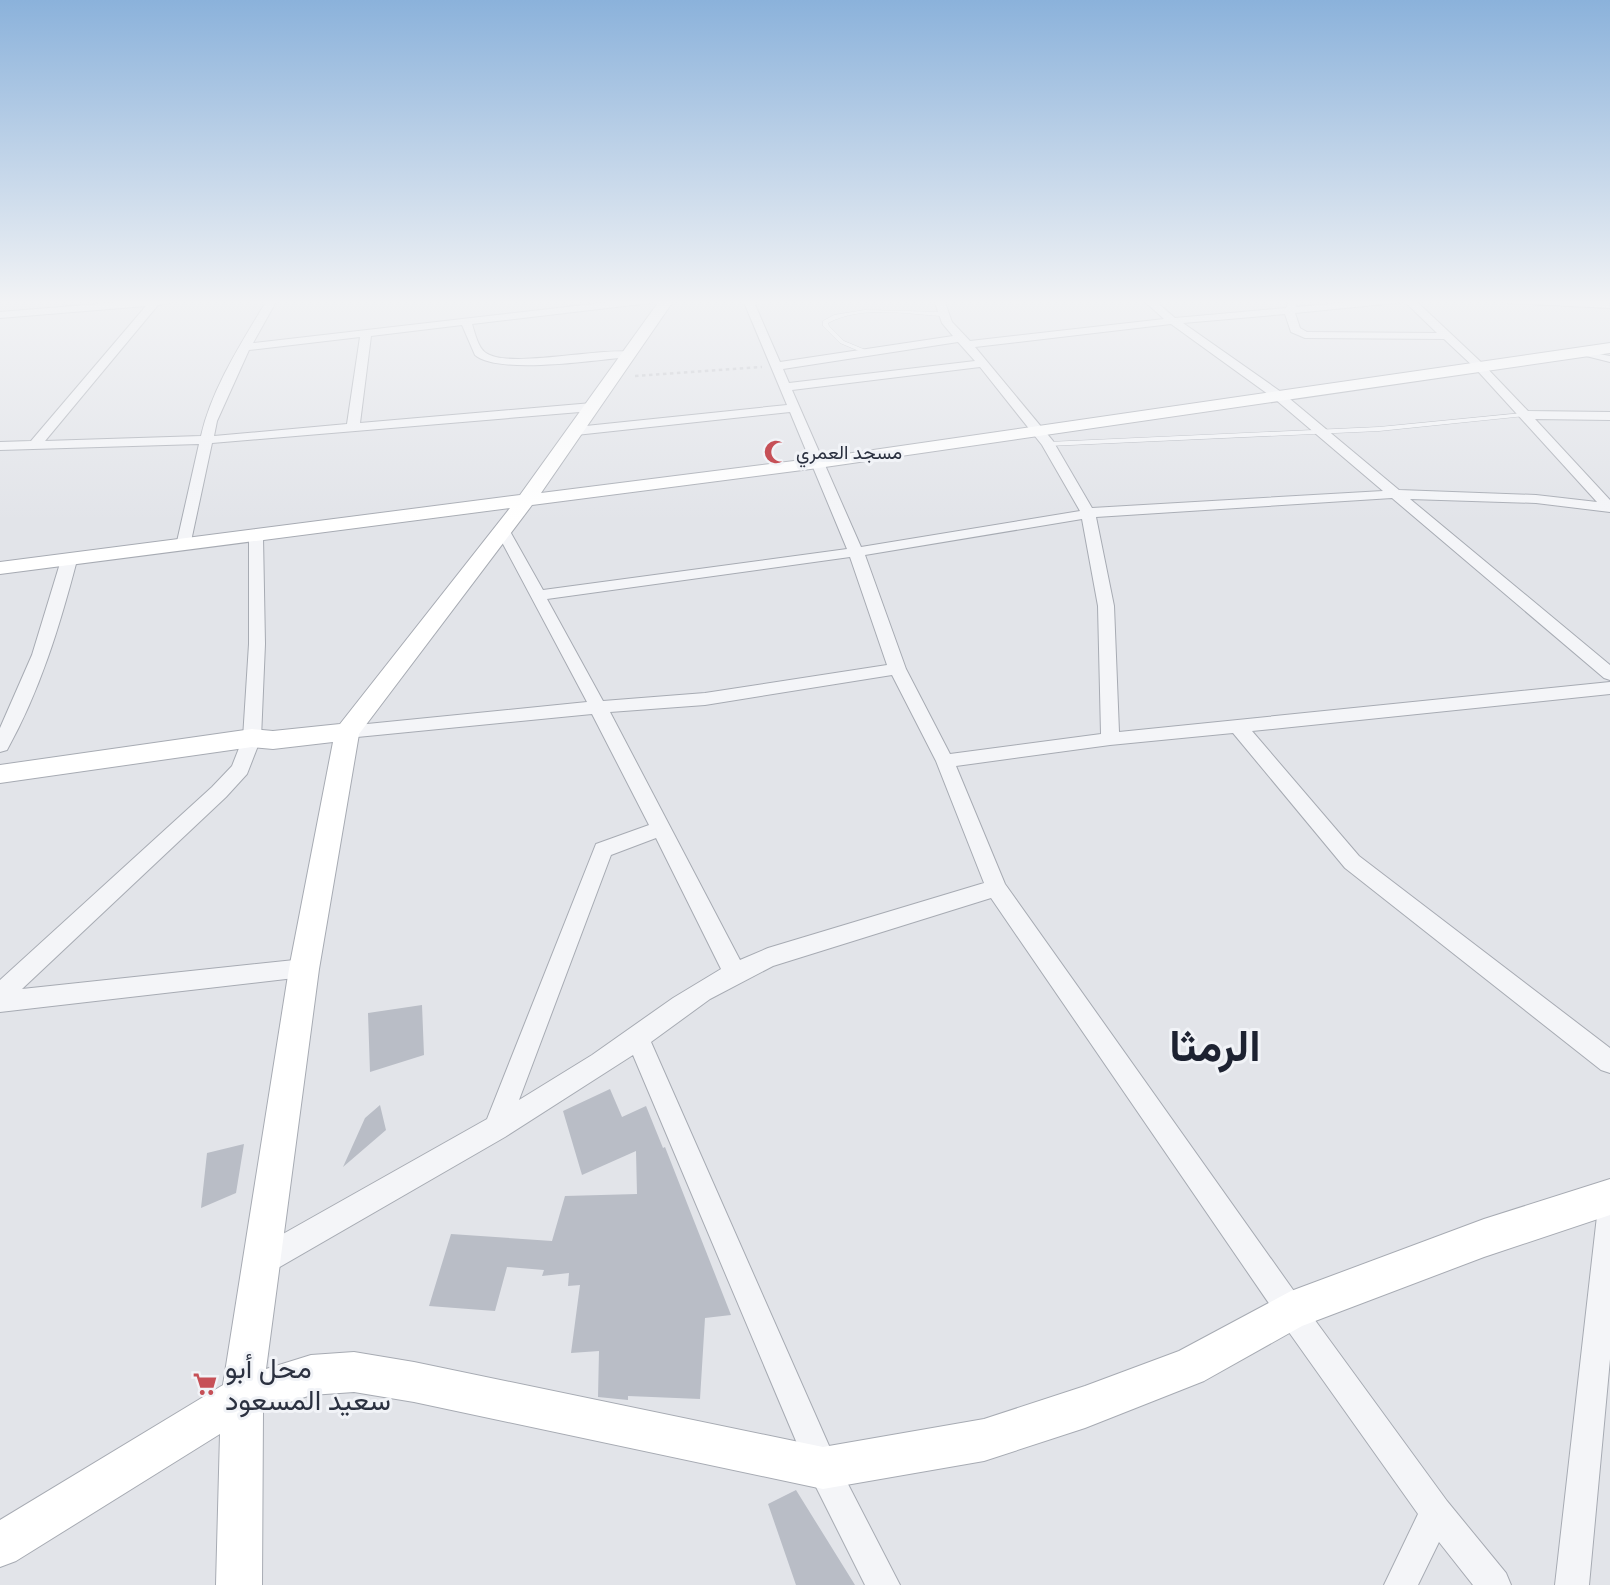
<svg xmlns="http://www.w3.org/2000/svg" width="1610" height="1585" font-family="Overpass,Vazirmatn,sans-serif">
<rect width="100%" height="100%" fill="#e2e4e9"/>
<path fill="#b9bdc6" d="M422,1005L424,1055L370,1072L368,1013Z
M610,1089L622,1117L646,1106L663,1148L665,1147L731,1315L705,1318L700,1399L628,1396V1400L598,1397L599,1351L571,1353L580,1285L568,1286L569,1273L542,1276L544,1270L507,1267L495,1311L429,1306L451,1234L552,1241L565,1196L637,1194L636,1151L582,1175L563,1111Z
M380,1105L386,1130L343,1167L365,1118Z
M244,1144L236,1193L201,1208L207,1153Z
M796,1490L855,1585H796L768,1504Z"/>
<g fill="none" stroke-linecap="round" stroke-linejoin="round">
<g stroke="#a7abb3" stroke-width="1">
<path id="lane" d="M865,310L942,312L945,314L942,316C905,314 862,305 828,323L829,326L844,341L868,351V353L866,354L840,343L823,326V321L834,315Z
M1523,413L1525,414V416L1379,431L1048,446L1045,444L1048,442L1379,427Z"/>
</g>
<g stroke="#a7abb3" stroke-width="2">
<path id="street" d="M146,300H183L158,305L45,441L201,436C212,388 242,342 267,300H277L253,343L627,300H655L650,303L472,324C475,333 478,348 486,353C509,369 601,347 632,352V356L628,357C596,360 498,375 475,355L462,325L371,336L360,423L592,403L598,407L592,411L212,443L190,546L183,550L176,546L199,444L0,450V442L31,441L146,306L0,318V312ZM360,337L347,424L214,436L217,421L249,350Z
M743,300H753L780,362L953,336L942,323L934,300H944L952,322L970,341L1164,319L1143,300H1154L1175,318L1286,308L1290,300H1298L1296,307L1373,300H1415L1483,364L1528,411L1610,412V420L1535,419L1610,500V512L1536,503L1410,499L1610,665V680L1604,678L1392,498L1096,517L1114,606L1119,732L1610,682V694L1252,731L1359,856L1610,1048V1073L1601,1070L1345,868L1233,733L1110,745L956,766L1005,884L1301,1301L1447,1501L1506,1573L1511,1585H1473L1439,1542L1418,1585H1384L1418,1514L1281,1321L991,898L773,966L710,999L651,1042L834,1457L900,1585H865L812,1479L633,1055L505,1137L271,1272L261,1276L251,1272L247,1262L251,1252L487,1119L596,844L649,825L592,714L347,738L341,736L338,732L341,728L347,726L587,702L495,529L497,526H507L543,590L847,549L790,412L576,435L570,431L576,427L787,405ZM1405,302L1437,333L1307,332L1300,328L1295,313ZM1285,314L1291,332L1305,338L1444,339L1475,368L1597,502L1536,495L1399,490L1284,394L1183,323ZM1171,324L1276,400L1383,491L1092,508L1053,441L975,347ZM958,342L975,361L789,383L783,369ZM980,367L1042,445L1080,511L861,547L792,390ZM1082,519L1098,606L1101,734L950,754L906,669L865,555ZM850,557L887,665L705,693L603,701L547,599ZM892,675L936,761L984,883L768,948L740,960L610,712L705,705ZM656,838L721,969L673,998L592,1055L519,1100L611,855Z
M1502,300L1609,302L1610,308L1507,303Z
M1578,350L1610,356V362L1578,354Z
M256,533L263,537L265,644L261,738L247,774L226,797L22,989L304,959L312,962L315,969L312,976L0,1012V980L212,787L232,766L243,738L249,644V537Z
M69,555L77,560C60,625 40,691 7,750L0,752V728L32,655L61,560Z
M1610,1203V1359L1589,1585H1555L1597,1216L1600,1206Z"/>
</g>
<g stroke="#a7abb3" stroke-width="2">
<path id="secondary" d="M660,300H674L541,493L818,458L1610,343V353L818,468L532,505L359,734L319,969L266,1369L311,1355L354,1352L414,1362L823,1447L984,1419L1085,1386L1179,1351L1291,1291L1484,1219L1610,1179V1215L1484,1257L1302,1326L1204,1381L1085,1428L984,1461L823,1489L414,1402L354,1392L311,1395L263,1411L262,1585H216L220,1434L16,1561L0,1567V1520L223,1385L289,969L333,742L273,749L252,747L0,783V765L252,729L273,731L340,724L510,508L0,574V562L520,495Z"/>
</g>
<path stroke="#c0c2c8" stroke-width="2.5" stroke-dasharray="3.5 3.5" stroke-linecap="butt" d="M635,376L762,367"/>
<use href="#lane" fill="#f4f5f8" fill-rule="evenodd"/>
<use href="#street" fill="#f4f5f8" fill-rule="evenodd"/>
<use href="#secondary" fill="#fff" fill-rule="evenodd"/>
</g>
<linearGradient id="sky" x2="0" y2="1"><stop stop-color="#8bb2db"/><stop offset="0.58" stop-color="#f2f3f5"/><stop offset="1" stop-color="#f2f3f5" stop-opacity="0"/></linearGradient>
<rect width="1610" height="521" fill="url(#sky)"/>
<defs>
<g id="mosque-bare" transform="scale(1.89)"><path d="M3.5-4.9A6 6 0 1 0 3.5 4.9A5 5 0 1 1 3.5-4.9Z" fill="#c65057" stroke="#f1f3f7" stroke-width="2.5" paint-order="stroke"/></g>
<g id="supermarket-bare" transform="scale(1.89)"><path d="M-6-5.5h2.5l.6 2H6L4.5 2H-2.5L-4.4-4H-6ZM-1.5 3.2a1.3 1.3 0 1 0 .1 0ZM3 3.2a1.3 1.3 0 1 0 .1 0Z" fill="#c65057" stroke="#f1f3f7" stroke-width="2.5" paint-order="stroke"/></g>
</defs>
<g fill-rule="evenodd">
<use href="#mosque-bare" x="776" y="452"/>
<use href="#supermarket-bare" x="205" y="1384"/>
</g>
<g text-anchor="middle" stroke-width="6" stroke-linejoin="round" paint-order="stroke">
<g font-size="19" fill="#2b3140" stroke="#f1f3f7" text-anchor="start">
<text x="796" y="459">مسجد العمري</text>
</g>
<g font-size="28" fill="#2b3140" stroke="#f1f3f7" text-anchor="start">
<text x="225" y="1378">محل أبو<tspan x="225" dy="32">سعيد المسعود</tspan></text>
</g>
<g font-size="44" font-weight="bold" fill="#1d2231" stroke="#f1f3f7">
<text x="1215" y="1061">الرمثا</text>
</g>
</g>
</svg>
